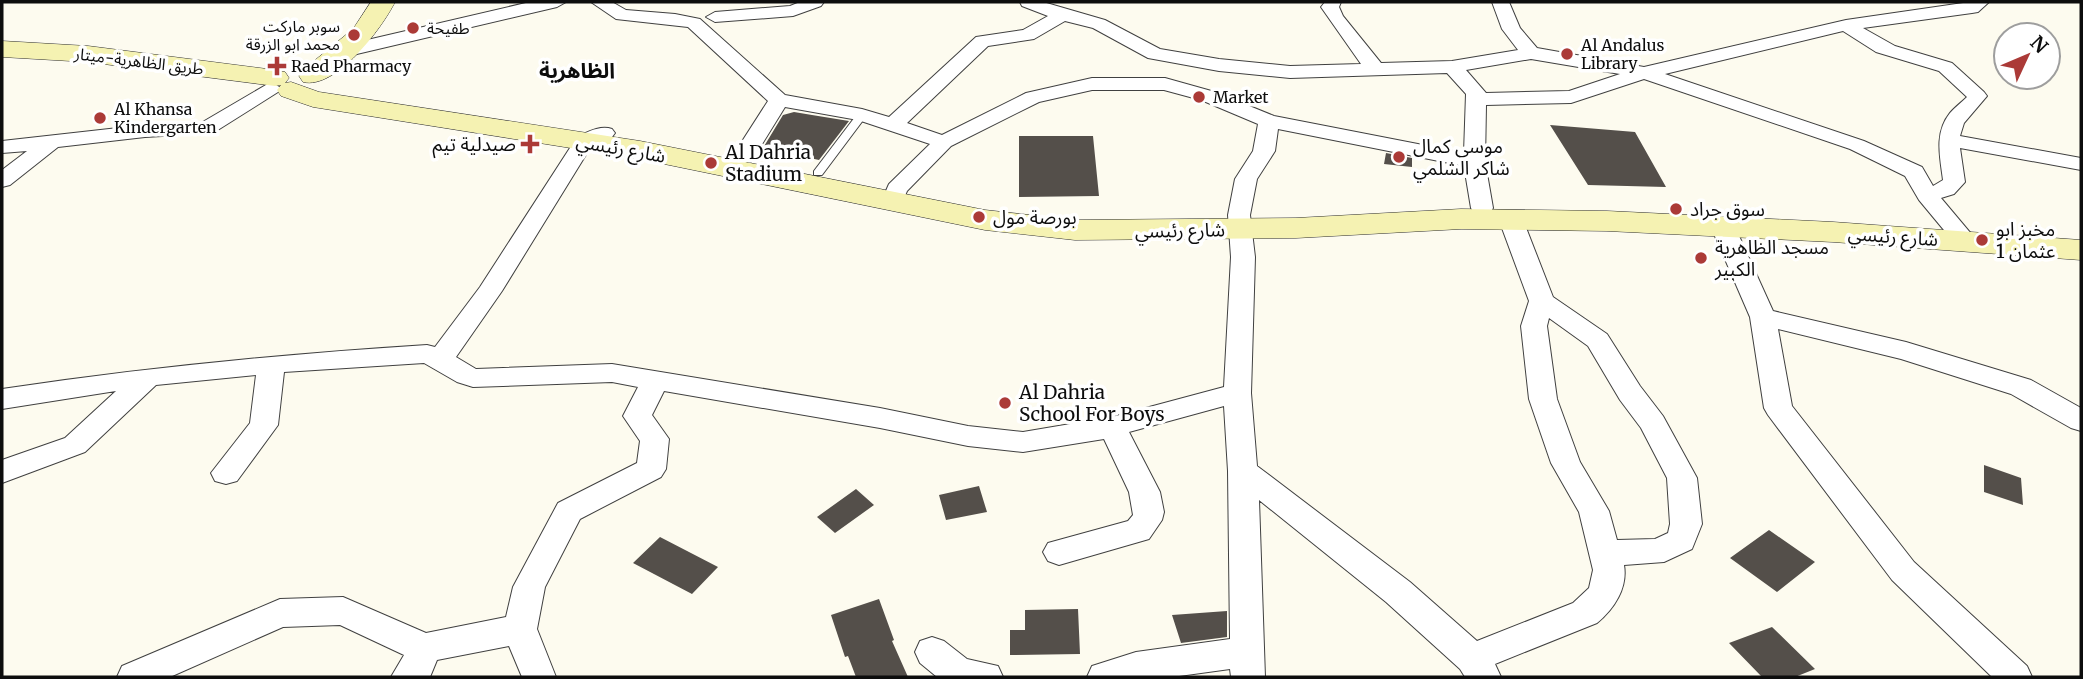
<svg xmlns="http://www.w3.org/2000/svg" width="2083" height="679" font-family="Merriweather,'Noto Sans Arabic',serif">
<rect width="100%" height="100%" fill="#fdfbef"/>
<path fill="#544f4a" d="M794,112L812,115L849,121L819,160L763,148L783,115Z
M1550,125L1635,132L1666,187L1588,185Z
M1019,136H1093L1099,196L1019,197Z
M1386,153L1412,158V167L1384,164Z
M1984,465L2021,478L2023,505L1984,492Z
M979,486L987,512L946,520L939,495Z
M856,489L874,505L835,533L817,517Z
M1769,530L1815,562L1777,592L1730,558Z
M660,537L718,567L692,594L633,563Z
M879,599L894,640L892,641L908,677H856L848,656L845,657L831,615Z
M1078,609L1080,654L1010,655V630H1025V610Z
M1227,611V637L1181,643L1172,615Z
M1772,627L1815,669L1795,677H1762L1729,643Z"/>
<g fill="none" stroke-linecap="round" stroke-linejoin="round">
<g stroke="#404040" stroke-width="2">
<path id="service" d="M862,112L867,115L822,175H814V171L858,113Z"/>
</g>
<g stroke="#404040" stroke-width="2">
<path id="minor" d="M530,2H566L557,7L344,57L335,51L337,47Z
M591,2H612L626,10L675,14L700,19L785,95L862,109L889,117L976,37L1023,30L1048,16L1022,6L1020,2H1043L1105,20L1160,49L1219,59L1290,66L1361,64L1321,7L1325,2H1341L1339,7L1343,16L1381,63L1452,61L1518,50L1502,29L1492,2H1509L1520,28L1537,48L1644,67L1846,20L1970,2H1989L1978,12L1972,13L1863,28L1895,46L1952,63L1984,92L1987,96L1964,123L1960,136L2081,158V170L1960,148L1965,182L1954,194L1941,198L1978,242L1974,247H1958L1919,200L1905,176L1850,149L1644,79L1571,103L1486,105L1485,162L1493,208L1490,213H1474L1471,208L1464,166L1278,129L1275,151L1257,179L1250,215L1255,257L1251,393L1257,466L1410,582L1477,641L1573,603L1589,588L1593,570L1579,512L1551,463L1529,399L1521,326L1529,301L1499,220L1503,215H1519L1523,220L1553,297L1607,334L1640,386L1663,416L1697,478L1702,524L1692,549L1664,562L1624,565C1628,588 1614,609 1597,623L1495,664L1501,677H1465L1460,669L1386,602L1259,500L1265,677H1231L1230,669L1172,677H1087L1092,666L1136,652L1230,639L1228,471L1224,406L1129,432L1160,492L1164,512L1162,520L1149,539L1059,565L1048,561L1043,552L1048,543L1128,521L1133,515L1129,492L1104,439L1023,452L968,446L880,428L664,391L652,415L669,439L666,469L661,477L580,519L545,587L537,629L556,677H522L509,646L437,660L430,677H391L404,655L340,625L283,627L170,677H117L122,666L280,599L343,597L426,633L506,617L513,587L558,503L637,463L640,441L623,416L638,387L612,382L473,387L457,382L424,363L284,372L278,425L237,481L226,484L215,481L211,473L250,423L256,375L156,385L85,452L2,483V460L65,438L116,391L2,409V389C143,368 284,354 427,345L435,347L480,287L577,137C588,132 600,125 612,129L615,133L612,137L592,145L502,291L456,357L476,369L612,364L880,408L968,426L1023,432L1112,417L1224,387L1231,257L1228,215L1235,179L1253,151L1258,124L1201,100L1164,90H1092L1039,102L951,146L907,191L901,205H885L882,200L889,184L930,144L858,120L785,107L751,162H735L732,157L768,101L688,27L616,19ZM1065,21L1093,28L1148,58L1219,71L1290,78L1447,73L1466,94L1464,153L1274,116L1215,92L1165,78H1092L1026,93L942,135L907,123L988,46L1034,39ZM1843,31L1876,52L1939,71L1967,97C1962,102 1955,107 1950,113C1934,133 1940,157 1943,180L1933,186L1922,167L1864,141L1665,74ZM1531,59L1620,74L1569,91L1486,93L1466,70ZM1549,318L1588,346L1620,400L1641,428L1667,478L1670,524L1668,533L1655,539L1617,540L1609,511L1580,462L1557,399L1547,326Z
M800,2H824L821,6L793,16L715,22L706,17L715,12L790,6Z
M271,82L281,88L278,92L213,133L145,137L58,147L10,185L2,187V170L27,151L2,153V141L145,125L201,123Z
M1723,220L1731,222L1735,227L1773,311L1906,342L2031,380L2081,408V431L2071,428L2011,394L1901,359L1778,329L1792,406L1914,562L2027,666L2032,677H1992L1892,580L1768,415L1764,408L1750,317L1711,227L1715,222Z
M932,637L944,641L967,659L998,666L1003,677H937L920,663L915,652L920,641Z"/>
</g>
<g stroke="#2f2f2f" stroke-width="1">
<path id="secondary" d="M371,2H395C382,28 336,90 303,82L299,76L303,70L353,29Z
M2,41L88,46L275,70L285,72L289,78L285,83L291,82L319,92L640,141L985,210L1075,220L1296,218L1461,209L1607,211L1833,222L2081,240V260L1833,242L1607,231L1461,229L1296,238L1075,240L985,230L640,159L313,107L281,96L277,90L281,85L275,86L88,62L2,57Z"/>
</g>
<use href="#service" fill="#fff" fill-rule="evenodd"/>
<use href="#minor" fill="#fff" fill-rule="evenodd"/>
<use href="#secondary" fill="#f5f2b2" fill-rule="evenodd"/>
</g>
<g fill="#ab3a37" stroke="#fff" stroke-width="2.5">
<circle cx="413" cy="28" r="7"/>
<circle cx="354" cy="35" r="7"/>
<circle cx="1567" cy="54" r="7"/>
<path d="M273.5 55.5h7v7h7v7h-7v7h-7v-7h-7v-7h7z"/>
<circle cx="1199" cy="97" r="7"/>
<circle cx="100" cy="118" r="7"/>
<path d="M526.5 133.5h7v7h7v7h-7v7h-7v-7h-7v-7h7z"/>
<circle cx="1399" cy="157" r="7"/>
<circle cx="711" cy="163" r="7"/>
<circle cx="1676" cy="209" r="7"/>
<circle cx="979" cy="217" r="7"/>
<circle cx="1982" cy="240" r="7"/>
<circle cx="1701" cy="258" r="7"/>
<circle cx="1005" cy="403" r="7"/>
</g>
<g text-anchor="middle" stroke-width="7" stroke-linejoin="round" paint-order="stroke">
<g font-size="16" fill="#0d0d0d" stroke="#fff" text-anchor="start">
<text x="340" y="32" text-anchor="end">سوبر ماركت<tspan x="340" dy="18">محمد ابو الزرقة</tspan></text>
<text x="427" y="34">طفيحة</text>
<text x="1581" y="51">Al Andalus<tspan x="1581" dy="18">Library</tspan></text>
<text x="291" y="72">Raed Pharmacy</text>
<text x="1213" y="103">Market</text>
<text x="114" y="115">Al Khansa<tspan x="114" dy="18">Kindergarten</tspan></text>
</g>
<g font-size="16" fill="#0d0d0d" stroke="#fff">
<text transform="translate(139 61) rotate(7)" y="6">طريق الظاهرية-ميتار</text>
</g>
<g font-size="19" fill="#0d0d0d" stroke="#fff" text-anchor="start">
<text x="516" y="151" text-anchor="end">صيدلية تيم</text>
<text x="1413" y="153">موسى كمال<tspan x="1413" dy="22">شاكر الشلمي</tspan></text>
<text x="725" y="159">Al Dahria<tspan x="725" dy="22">Stadium</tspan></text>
<text x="1690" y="216">سوق جراد</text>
<text x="993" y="224">بورصة مول</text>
<text x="1996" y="236">مخبز ابو<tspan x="1996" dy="22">عثمان 1</tspan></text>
<text x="1715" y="254">مسجد الظاهرية<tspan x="1715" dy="22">الكبير</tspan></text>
<text x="1019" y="399">Al Dahria<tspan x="1019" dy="22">School For Boys</tspan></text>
</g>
<g font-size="19" fill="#0d0d0d" stroke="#fff">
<text transform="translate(621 148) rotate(10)" y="7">شارع رئيسي</text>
<text transform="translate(1180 230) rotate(-1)" y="7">شارع رئيسي</text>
<text transform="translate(1893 236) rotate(4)" y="7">شارع رئيسي</text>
</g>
<g font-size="21" font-weight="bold" fill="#0d0d0d" stroke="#fff">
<text x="577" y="78">الظاهرية</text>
</g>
</g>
<rect width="2083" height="679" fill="none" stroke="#0d0d0d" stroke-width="7"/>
<g transform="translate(2027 56) rotate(46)"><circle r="33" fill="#ffffff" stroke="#9e9e9e" stroke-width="2"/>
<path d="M0-5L12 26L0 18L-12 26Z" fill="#ab3a37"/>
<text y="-10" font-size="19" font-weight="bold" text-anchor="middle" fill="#0d0d0d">N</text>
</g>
</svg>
